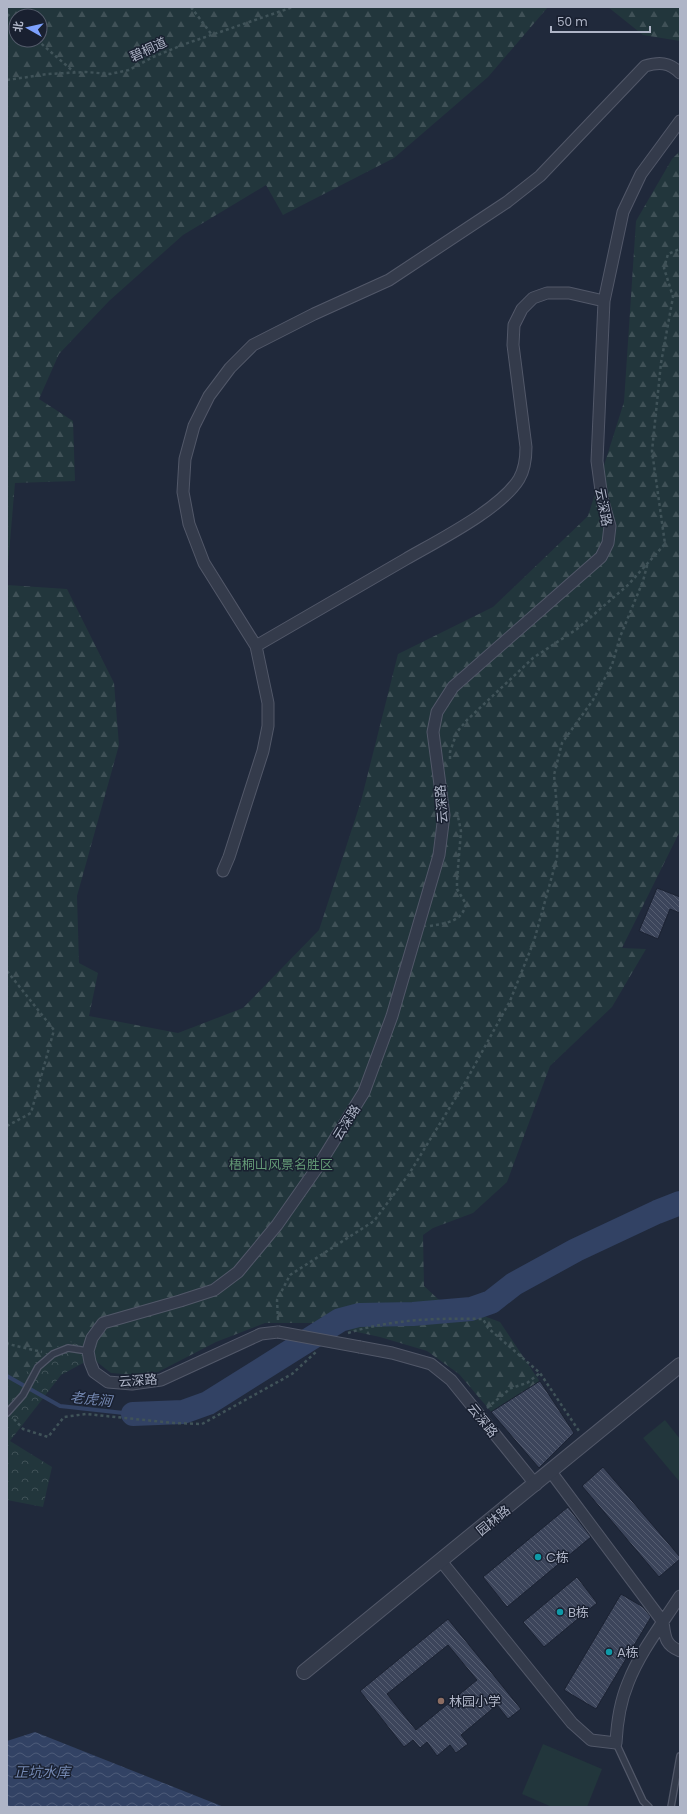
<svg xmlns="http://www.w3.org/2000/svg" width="687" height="1814" font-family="Poppins,'Noto Sans SC',sans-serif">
<defs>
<pattern id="forest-firs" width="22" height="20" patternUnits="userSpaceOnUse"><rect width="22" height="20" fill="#22363c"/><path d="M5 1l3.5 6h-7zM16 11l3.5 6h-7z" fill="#405157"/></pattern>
<pattern id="park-crowns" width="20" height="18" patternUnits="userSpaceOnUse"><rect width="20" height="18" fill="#22363c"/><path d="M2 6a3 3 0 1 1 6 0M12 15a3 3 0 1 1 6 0" fill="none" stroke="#405157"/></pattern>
<pattern id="water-waves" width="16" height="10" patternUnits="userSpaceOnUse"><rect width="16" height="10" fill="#324264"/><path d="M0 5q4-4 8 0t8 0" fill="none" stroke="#4d5b79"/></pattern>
<pattern id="building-back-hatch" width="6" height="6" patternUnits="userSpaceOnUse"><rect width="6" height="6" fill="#3c455b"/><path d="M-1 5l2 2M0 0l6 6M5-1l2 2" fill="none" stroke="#565e71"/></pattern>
</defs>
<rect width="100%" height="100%" fill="#20293b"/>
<path fill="url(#forest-firs)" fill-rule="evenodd" d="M7,7H548L488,77L394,158L283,215L266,185L183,235L109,301L59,354L39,399L73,421L75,481L15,483L7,577ZM16,16H40V40H16Z
M608,7H680V41L643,35Z
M680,151V831L622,948L646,949L612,1007L550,1066L507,1182L473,1213L433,1228L423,1235L424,1286L438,1299L500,1322L574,1433L539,1468L459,1374L427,1351L380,1337L315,1323H265L216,1342L158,1372L137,1375L111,1373L97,1362L83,1345L69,1342L7,1402V585L67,589L114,683L119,745L77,896L79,963L98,973L89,1016L178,1033L243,1008L319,930L361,801L398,654L493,607L588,516L624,402L636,221L672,159Z"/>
<path fill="url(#park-crowns)" d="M69,1342L83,1345L85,1362L61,1375L10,1441L52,1467L43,1507L7,1500V1402L29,1368L52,1348Z"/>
<path fill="#22363c" d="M665,1420L680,1439L679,1481L643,1438Z
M543,1744L602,1769L587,1807H552L522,1794Z"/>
<path fill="url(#water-waves)" d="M35,1732L224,1807H7V1741Z"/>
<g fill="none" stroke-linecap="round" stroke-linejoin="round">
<path stroke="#324264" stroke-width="4" d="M7,1376L60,1406L133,1414"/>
<path stroke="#324264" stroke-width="24" d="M133,1414L183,1412L208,1403L340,1320L359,1315L413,1314L471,1309L491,1302L514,1284L576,1250L657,1212L680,1203"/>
</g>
<path fill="url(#building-back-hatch)" stroke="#1b2232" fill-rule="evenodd" d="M657,888L680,897V913L670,909L658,939L639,931Z
M540,1381L574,1433L539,1468L491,1412Z
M603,1467L680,1557V1559L659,1577L582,1486Z
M568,1507L591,1537L507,1607L483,1577Z
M577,1577L597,1603L544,1647L523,1622Z
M621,1594L643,1607L651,1617L596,1709L564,1690Z
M448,1619L521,1709L508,1719L497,1705L461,1735L468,1744L456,1753L450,1745L437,1756L427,1742L420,1748L413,1740L404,1747L360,1691ZM448,1645L477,1680L416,1730L387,1694Z"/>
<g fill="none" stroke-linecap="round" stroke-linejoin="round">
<g stroke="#525869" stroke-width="8">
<path id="service" d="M7,1413L23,1395L38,1367L53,1354L68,1348L88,1351
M616,1743L643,1801L649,1807
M671,1807L680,1756"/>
</g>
<g stroke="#525869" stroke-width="13">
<path id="minor" d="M256,646C306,617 356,588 406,559C437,541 501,509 519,479C525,469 526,459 526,447L513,345L514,325L522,309L533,298L547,293H569L604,301
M223,871L229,857L263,751L268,726V703L256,646L204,563L189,524L183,492L185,459L194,426L209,396L230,368L253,345L314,314L389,280L507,202L540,176L645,66C659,62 669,62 680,73
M278,1332L261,1334L161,1380L132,1384L108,1382L94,1372L90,1362L88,1351L92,1338L103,1323L180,1301L214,1290L238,1272L277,1225L319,1165L364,1092L392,1016L439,855L444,815L433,732L437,712L453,687L601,557L608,543L610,526L602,498L597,461L604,301L623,212L641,174L680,121
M360,1347L392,1353L431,1364L451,1380L536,1485
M551,1472L663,1622C665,1637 665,1645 680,1651
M441,1561L572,1723L591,1740L616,1743C617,1723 620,1702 628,1683C640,1652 662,1624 680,1596"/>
</g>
<g stroke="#525869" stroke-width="16">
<path id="tertiary" d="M304,1672L680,1365"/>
</g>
<path stroke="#405359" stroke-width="2.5" stroke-dasharray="3 3" stroke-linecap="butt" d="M191,7L212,35
M7,14L16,22
M37,40L74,72
M7,80L48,74L86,72L110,74L129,70L153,57L185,44L293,7
M450,759V752L457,732L467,720L533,658L577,629L628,585L665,544L652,451L661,363L673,297L664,268L668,254L680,249
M430,926C446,923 462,922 466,904L457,889V880L461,831L457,812
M7,971L54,1030L31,1113L7,1126
M278,1320L277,1300L290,1275L374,1221L409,1174L466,1081L510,1001L534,941L557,858L558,818L554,775L562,743L593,700L612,665L620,637L643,581L648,562
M348,1333C392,1319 437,1318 483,1319L488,1328L540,1373L579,1431
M7,1342L8,1344L42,1352
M487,1408L511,1388L527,1383L540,1373
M14,1419L23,1429L48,1437L64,1417L86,1414L174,1423L202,1424L292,1374L317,1351"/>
<use href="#service" stroke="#343b4b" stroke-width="5.5"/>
<use href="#minor" stroke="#343b4b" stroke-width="11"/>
<use href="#tertiary" stroke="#343b4b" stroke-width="14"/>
<g stroke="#525869" stroke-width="13" stroke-linecap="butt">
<path id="minor-bridge" d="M278,1332L360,1347"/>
</g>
<use href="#minor-bridge" stroke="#343b4b" stroke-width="11"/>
</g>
<g fill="#0f9aa8" stroke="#192030" stroke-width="1.5">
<circle cx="538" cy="1557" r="4"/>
<circle cx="560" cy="1612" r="4"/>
<circle cx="609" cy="1652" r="4"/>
</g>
<circle fill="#8d6e63" stroke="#192030" stroke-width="1.5" cx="441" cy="1701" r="4"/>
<g text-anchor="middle" stroke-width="3" stroke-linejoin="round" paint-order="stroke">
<g font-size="13" fill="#afb5c7" stroke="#192030">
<text transform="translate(148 49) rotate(-25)" y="5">碧桐道</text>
<text transform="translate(604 507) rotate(79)" y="5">云深路</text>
<text transform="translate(441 804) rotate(-94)" y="5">云深路</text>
<text transform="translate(346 1122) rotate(-58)" y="5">云深路</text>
<text transform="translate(138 1380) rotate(-4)" y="5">云深路</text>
<text transform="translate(483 1420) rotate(51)" y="5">云深路</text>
<text transform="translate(493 1520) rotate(-39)" y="5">园林路</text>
</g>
<g font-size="13" fill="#649a76" stroke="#192030">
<text x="281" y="1169">梧桐山风景名胜区</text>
</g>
<g font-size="13" fill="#afb5c7" stroke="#192030" text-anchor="start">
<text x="546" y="1562">C栋</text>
<text x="568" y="1617">B栋</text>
<text x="617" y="1657">A栋</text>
<text x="449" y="1706">林园小学</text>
</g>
<g font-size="14" font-style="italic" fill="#7488b2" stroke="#192030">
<text transform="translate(91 1399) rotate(6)" y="5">老虎涧</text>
<text x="42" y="1777">正坑水库</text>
</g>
</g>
<rect width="687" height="1814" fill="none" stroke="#afb5c7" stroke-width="16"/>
<g transform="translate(28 28) rotate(278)"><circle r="19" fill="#192030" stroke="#555c6c"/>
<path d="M0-3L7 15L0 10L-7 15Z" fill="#7da1fe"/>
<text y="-6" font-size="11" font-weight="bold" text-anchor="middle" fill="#afb5c7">北</text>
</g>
<path d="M551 26v6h99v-6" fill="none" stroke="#afb5c7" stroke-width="2"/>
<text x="557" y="26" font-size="12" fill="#afb5c7" stroke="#192030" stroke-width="3" paint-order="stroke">50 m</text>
</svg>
